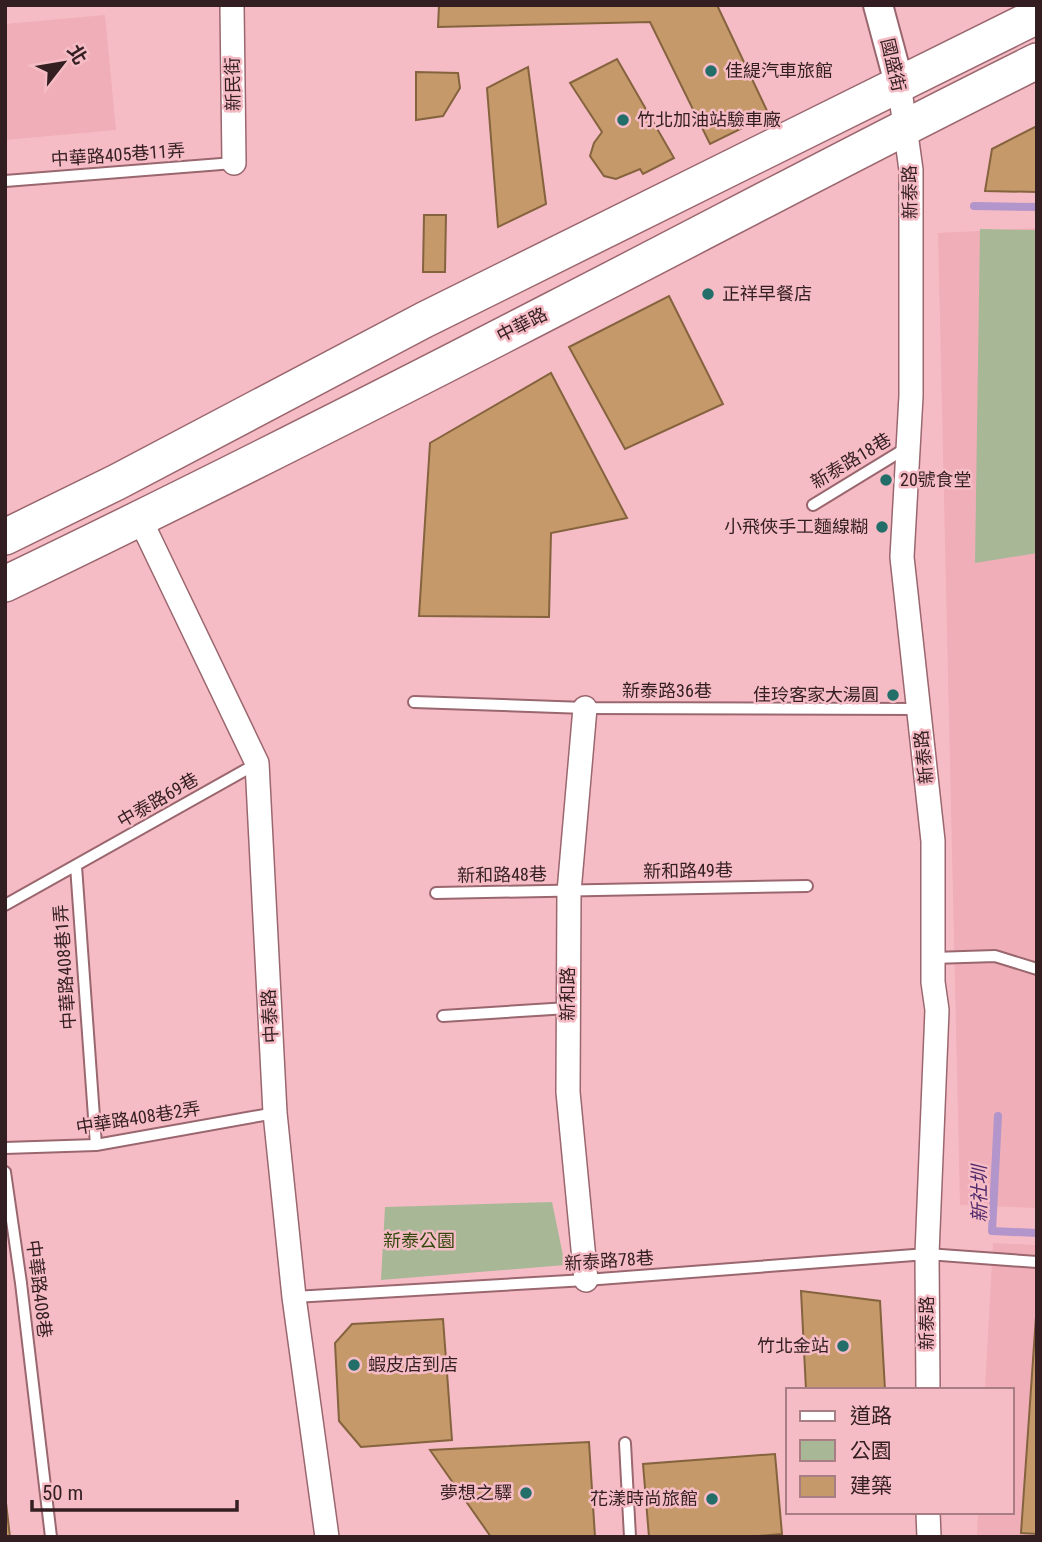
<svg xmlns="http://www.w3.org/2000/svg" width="1042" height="1542" font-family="'Roboto Condensed','Noto Sans TC',sans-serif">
<rect width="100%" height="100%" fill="#f6bcc5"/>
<path fill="#efaeb8" d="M105,15L116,130L5,140V24Z
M1037,228V1208L960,1205L938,233Z
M993,1243L1037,1245V1537H977L978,1512H1012V1390H985Z"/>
<path fill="#a8b897" d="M980,229L1037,230V553L975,563Z
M552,1202L565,1265L381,1280L385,1207Z"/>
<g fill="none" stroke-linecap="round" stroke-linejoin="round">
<path stroke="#b295ca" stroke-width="8" d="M974,206L1037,207
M998,1116L992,1231L1037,1233"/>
</g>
<path fill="#c5996a" stroke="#84633e" stroke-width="2" d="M439,5H717L769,115L710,144L650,22L438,27Z
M617,59L674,158L643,174L640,169L616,179L604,176L590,156L594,143L602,132L570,83Z
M528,67L546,204L498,227L487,88Z
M416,72L458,73L460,88L443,116L416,120Z
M1037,126V192L985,191L992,149Z
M424,215H446L445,272H423Z
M669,296L723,404L625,449L569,347Z
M551,373L627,518L551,533L549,617L419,616L430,443Z
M801,1291L880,1301L885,1390H806Z
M1037,1302V1534L1021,1533Z
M443,1319L452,1440L361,1447L339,1421L335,1343L352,1324Z
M589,1442L595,1537H491L430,1450Z
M775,1454L782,1534L746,1537H649L643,1464Z
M5,1494L10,1537H5Z"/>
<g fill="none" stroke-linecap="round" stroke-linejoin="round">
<g stroke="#9a676f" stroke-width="14">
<path id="service" d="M5,181L234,163
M813,505L908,447
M414,702L585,708L919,709
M76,866L96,1145
M436,893L807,886
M5,905L256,764
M933,958L995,956L1037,969
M443,1016L568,1008
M5,1148L96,1145L275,1113
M5,1172L21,1283L51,1537
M294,1297L586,1280L927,1254L1037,1262
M625,1443L630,1537"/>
</g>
<g stroke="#9a676f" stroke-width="26">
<path id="minor" d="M232,5L234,163
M899,83L911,170V396L902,557L933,841V982L937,1010L927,1254L928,1390
M140,519L257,763L275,1113L294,1297L327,1537
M585,708L569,892L568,1092L586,1280
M928,1512L929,1537"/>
</g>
<g stroke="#9a676f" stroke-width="32">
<path id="tertiary" d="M878,5L899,83"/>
</g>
<g stroke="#9a676f" stroke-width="38">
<path id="primary" d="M5,537L117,482L424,320L1037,16
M5,584C190,495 374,402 556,308C716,226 875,141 1037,61"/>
</g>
<use href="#service" stroke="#fff" stroke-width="10"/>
<use href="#minor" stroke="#fff" stroke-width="23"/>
<use href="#tertiary" stroke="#fff" stroke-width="28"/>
<use href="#primary" stroke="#fff" stroke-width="35"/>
</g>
<g fill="#246e69" stroke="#f6bcc5" stroke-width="2.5">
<circle cx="711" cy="71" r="7"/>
<circle cx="623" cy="120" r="7"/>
<circle cx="708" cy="294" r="7"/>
<circle cx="886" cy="480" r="7"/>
<circle cx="882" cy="527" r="7"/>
<circle cx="893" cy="695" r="7"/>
<circle cx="843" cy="1346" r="7"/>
<circle cx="354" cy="1365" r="7"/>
<circle cx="526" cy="1493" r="7"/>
<circle cx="712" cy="1499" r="7"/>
</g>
<g text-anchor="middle" stroke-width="5" stroke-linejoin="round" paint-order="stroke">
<g font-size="18" fill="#331e22" stroke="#f6bcc5">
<text transform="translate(893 65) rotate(77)" y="6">國盛街</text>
<text transform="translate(233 84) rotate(-91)" y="6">新民街</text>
<text transform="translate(118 155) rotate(-4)" y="6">中華路405巷11弄</text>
<text transform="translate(910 192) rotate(-91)" y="6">新泰路</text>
<text transform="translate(522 325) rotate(-27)" y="6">中華路</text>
<text transform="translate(851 461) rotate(-31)" y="6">新泰路18巷</text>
<text x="667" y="697">新泰路36巷</text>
<text transform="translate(924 757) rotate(-96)" y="6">新泰路</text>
<text transform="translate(158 800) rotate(-30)" y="6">中泰路69巷</text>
<text transform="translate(688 871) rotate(-1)" y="6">新和路49巷</text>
<text transform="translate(502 875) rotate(-1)" y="6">新和路48巷</text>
<text transform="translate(65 967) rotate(-94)" y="6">中華路408巷1弄</text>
<text transform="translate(568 994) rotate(-90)" y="6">新和路</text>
<text transform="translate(270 1016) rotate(-93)" y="6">中泰路</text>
<text transform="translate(138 1118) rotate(-9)" y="6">中華路408巷2弄</text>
<text transform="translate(609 1261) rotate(-4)" y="6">新泰路78巷</text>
<text transform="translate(39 1289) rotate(83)" y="6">中華路408巷</text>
<text transform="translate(927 1323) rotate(-90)" y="6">新泰路</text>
</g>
<g font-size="18" fill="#331e22" stroke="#f6bcc5" text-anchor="start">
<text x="725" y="77">佳緹汽車旅館</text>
<text x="637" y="126">竹北加油站驗車廠</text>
<text x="722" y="300">正祥早餐店</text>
<text x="900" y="486">20號食堂</text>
<text x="868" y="533" text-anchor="end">小飛俠手工麵線糊</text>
<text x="879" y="701" text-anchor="end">佳玲客家大湯圓</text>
<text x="829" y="1352" text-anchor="end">竹北金站</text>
<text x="368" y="1371">蝦皮店到店</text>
<text x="512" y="1499" text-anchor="end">夢想之驛</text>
<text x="698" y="1505" text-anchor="end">花漾時尚旅館</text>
</g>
<g font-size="18" fill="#334a0e" stroke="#f6bcc5">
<text x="419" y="1247">新泰公園</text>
</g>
<g font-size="19" font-style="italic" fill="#4f296a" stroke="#f6bcc5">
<text transform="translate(979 1194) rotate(-90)" y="7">新社圳</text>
</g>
</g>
<rect width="1042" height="1542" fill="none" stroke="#331e22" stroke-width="14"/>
<rect x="786" y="1388" width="228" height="126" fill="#f6bcc5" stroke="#a87d84" stroke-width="2"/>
<rect x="800" y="1411" width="35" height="10" fill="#ffffff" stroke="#a87d84" stroke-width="2"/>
<text x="850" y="1423" font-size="21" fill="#331e22">道路</text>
<rect x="800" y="1440" width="35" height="21" fill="#a8b897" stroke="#a87d84" stroke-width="2"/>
<text x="850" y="1458" font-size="21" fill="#331e22">公園</text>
<rect x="800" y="1476" width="35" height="21" fill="#c5996a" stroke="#a87d84" stroke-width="2"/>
<text x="850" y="1493" font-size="21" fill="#331e22">建築</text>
<g transform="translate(63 63) rotate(59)" stroke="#f6bcc5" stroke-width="5" paint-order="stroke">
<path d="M0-5L12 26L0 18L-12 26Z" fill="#331e22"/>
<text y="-10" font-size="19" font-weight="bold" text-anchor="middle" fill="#331e22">北</text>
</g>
<path d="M32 1500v10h205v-10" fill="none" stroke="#331e22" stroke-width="3.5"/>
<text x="42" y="1500" font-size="21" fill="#331e22" stroke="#f6bcc5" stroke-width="5" paint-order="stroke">50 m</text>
</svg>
